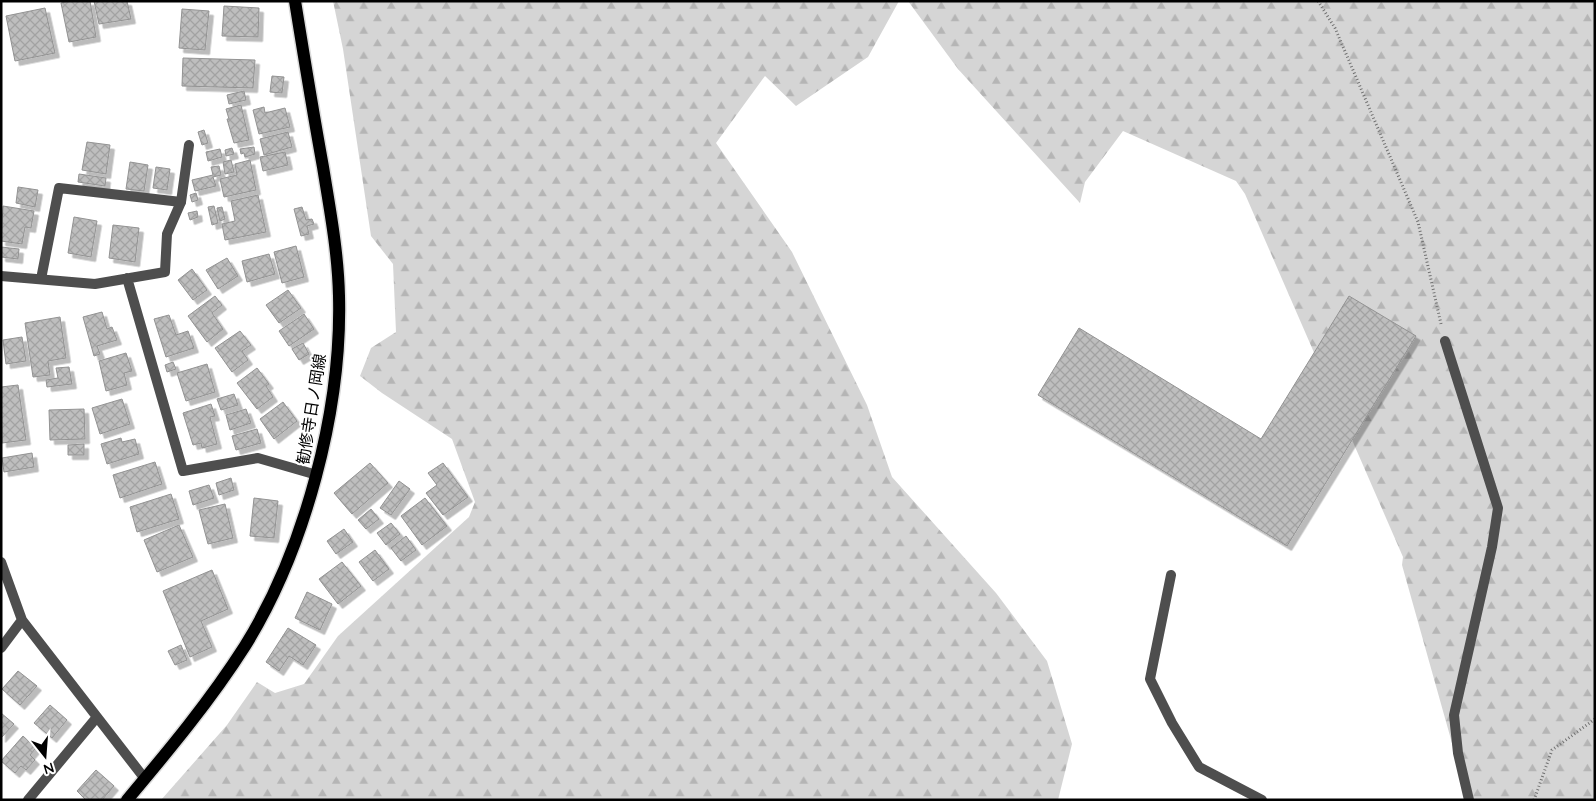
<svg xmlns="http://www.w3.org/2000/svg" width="1596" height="801" font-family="Quicksand,'Noto Sans JP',sans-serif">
<defs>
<pattern id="forest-firs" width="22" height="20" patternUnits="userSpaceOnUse" patternTransform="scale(1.25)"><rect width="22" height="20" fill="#d5d5d5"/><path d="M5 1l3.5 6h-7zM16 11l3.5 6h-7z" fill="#b5b5b5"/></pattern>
<pattern id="building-cross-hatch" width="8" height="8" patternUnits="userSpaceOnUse" patternTransform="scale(1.25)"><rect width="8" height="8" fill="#bebebe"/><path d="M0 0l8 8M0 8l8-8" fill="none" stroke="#a2a2a2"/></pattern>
<filter id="shadow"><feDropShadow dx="4.5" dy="4.5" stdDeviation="0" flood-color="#0004"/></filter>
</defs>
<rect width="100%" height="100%" fill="#fff"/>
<path fill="url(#forest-firs)" d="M333,1H899L868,57L796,106L765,76L716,143L792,252L867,405L892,477L996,593L1047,661L1072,744L1058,800H161L227,725L257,682L275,693L304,684L338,636L469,517L475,502L452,439L382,393L360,376L371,348L396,332L393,264L371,236L343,49Z
M908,1H1595V800H1468L1402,565L1403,557L1245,194L1236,181L1123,131L1085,182L1080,203L958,69Z"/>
<path fill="url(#building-cross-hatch)" stroke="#929292" filter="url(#shadow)" d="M69,1H90L96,37L69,42L61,3Z
M94,1H127L131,19L99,24Z
M224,6L259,8L258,37L222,36Z
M45,8L55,53L15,61L6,16Z
M182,9L209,11L205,50L179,48Z
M183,58L255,60L253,88L182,86Z
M272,76L284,77L282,93L270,92Z
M244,91L246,100L229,104L227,95Z
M241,105L249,140L234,143L227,119H229L226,109Z
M264,107L265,113L285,108L290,127L259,134L253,110Z
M204,130L208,143L202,145L198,132Z
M288,132L292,147L264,155L260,139Z
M87,142L110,145L106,174L82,170Z
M254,147L255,154L245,157L244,153L241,154L240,149Z
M232,148L234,154L226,156L225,150Z
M220,149L222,157L208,161L206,152Z
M285,152L288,165L263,171L260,157Z
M231,160L234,172L225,174L223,162Z
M250,160L256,190L224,197L220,179L237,175L235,164Z
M130,162L148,165L144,191L126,189Z
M219,166L221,175L213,177L216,186L195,191L192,180L213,175L211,167Z
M156,167L170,169L167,190L153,188Z
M79,174L106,178L105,186L78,182Z
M18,187L38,190L35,207L16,203Z
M196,193L198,200L192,202L190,195Z
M258,195L266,232L225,240L222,224L235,221L231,201Z
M3,206L34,211L31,228L25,227L22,244L1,241Z
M214,206L218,223L212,225L208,207Z
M222,207L225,219L220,221L217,208Z
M302,207L306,220L312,219L314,224L307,226L309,234L301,236L294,209Z
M197,211L198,217L190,220L188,213Z
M74,217L97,221L91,257L68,253Z
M113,225L139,228L135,262L109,258Z
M296,246L304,277L282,283L274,252Z
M1,247L19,249L18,259L1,257Z
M269,254L275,274L247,282L242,261Z
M227,258L238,276L218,289L206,270Z
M192,269L207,290L193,300L178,280Z
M288,290L301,308L279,323L266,305Z
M215,296L222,305L212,313L223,329L207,342L188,316Z
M1349,296L1416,336L1287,546L1038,395L1079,328L1261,439Z
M102,312L107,329L112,327L117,340L97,346L100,354L94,356L83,317Z
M304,314L314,329L289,346L279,331Z
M169,315L176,335L188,331L194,348L166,357L154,319Z
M60,317L66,358L48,361L50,375L33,377L25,323Z
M240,331L251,345L242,351L248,360L232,372L215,348Z
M22,337L26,361L6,364L3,340Z
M303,343L309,354L299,360L292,349Z
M126,353L132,371L124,373L127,385L106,391L99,361Z
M173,362L176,369L167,372L165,365Z
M207,364L215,392L186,401L177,373Z
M69,367L72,384L47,387L46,380L58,378L56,368Z
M257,368L269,384L266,386L273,397L257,409L237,383Z
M18,385L26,440L2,443L1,387Z
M234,394L238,405L221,410L217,399Z
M122,399L130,424L100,434L92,408Z
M283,402L297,421L274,439L260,419Z
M211,404L215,416L210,417L217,444L202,448L201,443L193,445L183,413Z
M84,409L85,439L50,440L49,410Z
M246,409L251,423L230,430L226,415Z
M257,429L261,443L236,450L232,436Z
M121,438L122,442L135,439L139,454L107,464L101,444Z
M84,444V455H68V445Z
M32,453L34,467L4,472L2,458Z
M155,462L162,484L120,498L113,475Z
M370,463L388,483L352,514L334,493Z
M443,463L468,497L443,515L426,493L437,485L428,473Z
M231,478L234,490L219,495L216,483Z
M399,481L410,489L391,515L380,508Z
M209,485L214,498L193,505L189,491Z
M171,494L179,519L137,532L130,507Z
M254,498L278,501L274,538L250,536Z
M425,498L447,526L422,545L401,516Z
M225,504L233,538L208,544L199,510Z
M371,509L379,519L366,529L358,520Z
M391,523L400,534L386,545L377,533Z
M179,525L193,557L157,572L144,540Z
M344,529L353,542L336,554L327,541Z
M406,536L416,550L401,561L391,548Z
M375,550L389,569L373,581L359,562Z
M342,562L361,586L338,604L319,579Z
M212,570L228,609L201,621L212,647L190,657L163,591Z
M307,592L332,604L320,630L295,618Z
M288,628L316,645L303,665L289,656L279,671L266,662Z
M181,645L187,660L175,665L168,651Z
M18,671L37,686L20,705L2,689Z
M50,705L67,720L52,738L34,723Z
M1,713L14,724L1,738Z
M23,736L36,748L30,755L35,760L26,770L21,766L15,773L1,761Z
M96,770L114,786L102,800H86L77,791Z"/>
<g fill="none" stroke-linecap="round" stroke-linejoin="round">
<g stroke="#dbdbdb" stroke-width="15">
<path id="primary" d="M127,800C169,750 210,701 245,646C305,549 342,410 339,296C338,252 330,210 323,167C313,112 304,57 295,1"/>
</g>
<path stroke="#707070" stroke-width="3" stroke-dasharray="1 2.5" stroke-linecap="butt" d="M1318,1L1335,28L1418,222L1441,324
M1534,800L1552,750L1595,719"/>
<path stroke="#4e4e4e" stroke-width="10" d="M41,279L59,188L181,202
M1171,575L1150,679L1172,723L1199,767L1262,800"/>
<path stroke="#4e4e4e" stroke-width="10" d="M1,276L95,284L165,272L167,234L181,202L189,145
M127,278L183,471L258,458L317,475
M1445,341L1498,508L1492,547L1454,715L1458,753L1469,800
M1,562L22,620L145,779
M1,648L22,620
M28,800L97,717"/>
<use href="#primary" stroke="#000" stroke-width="12"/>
</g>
<g text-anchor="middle" stroke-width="4" stroke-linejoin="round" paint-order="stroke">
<g font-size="16" fill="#000" stroke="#fff">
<text transform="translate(311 409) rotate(-81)" y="6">勧修寺日ノ岡線</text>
</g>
</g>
<rect width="1596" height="801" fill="none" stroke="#000000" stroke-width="5"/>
<g transform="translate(45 756) rotate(163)" stroke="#ffffff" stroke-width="4" paint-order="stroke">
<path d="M0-4L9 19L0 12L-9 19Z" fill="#000000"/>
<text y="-8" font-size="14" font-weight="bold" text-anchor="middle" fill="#000000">N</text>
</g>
</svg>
